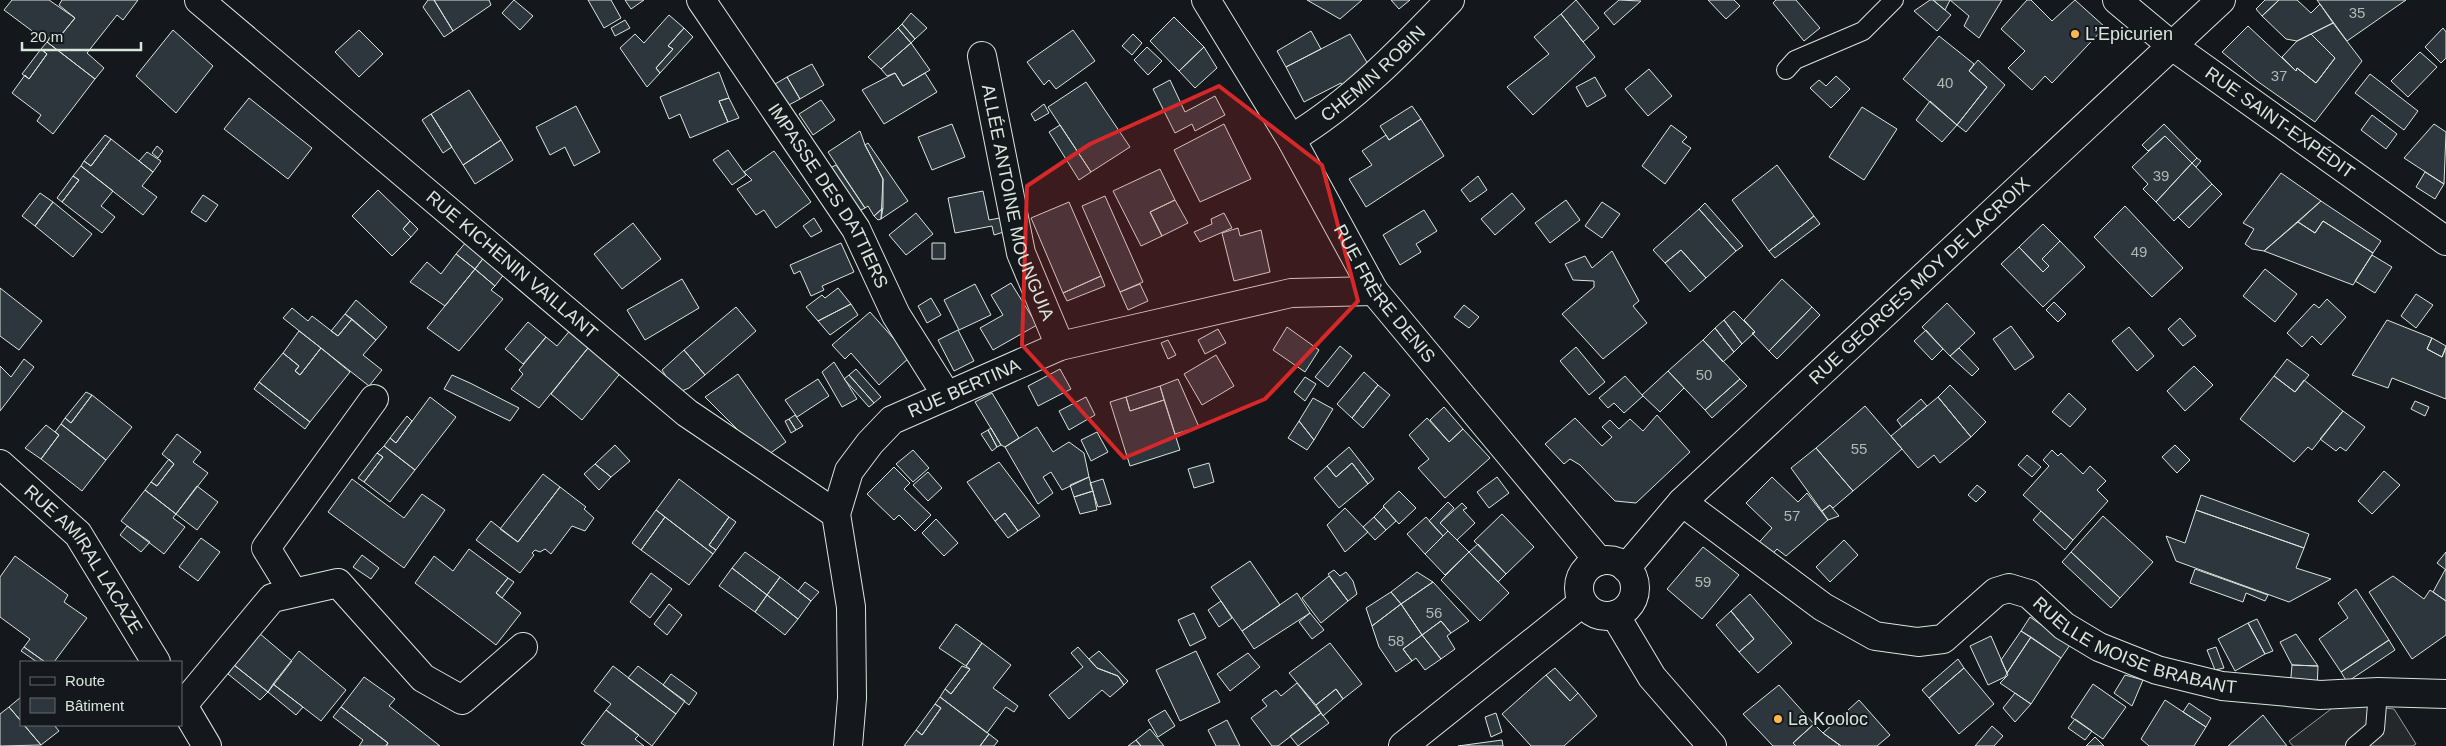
<svg xmlns="http://www.w3.org/2000/svg" width="2446" height="746" font-family="Helvetica,sans-serif">
<rect width="100%" height="100%" fill="#14181c"/>
<path fill="#24282b" stroke="#939e99" d="M2339,703L2394,709L2416,744L2413,746H2293L2289,741Z"/>
<path fill="#2c363c" stroke="#d8e6dc" d="M12,0H49L75,18L57,40L51,36L47,42L4,10Z
M62,0H138L123,20L117,15L87,53L104,68L95,79L47,42L51,36L57,40L75,18L59,5Z
M428,0H434L453,31L444,37L423,7Z
M434,0H489L491,5L453,31Z
M514,0L533,16L520,30L502,13Z
M588,0H611L621,18L604,28Z
M625,0H644L631,9Z
M1307,0H1362L1340,19Z
M1391,0H1410L1399,9Z
M1576,0L1599,28L1583,42L1561,14Z
M1619,0L1641,1L1614,25L1604,13Z
M1708,0H1734L1740,6L1726,19Z
M1776,0H1796L1820,28L1804,41L1773,3Z
M1930,0H1933L1951,15L1937,31L1914,11Z
M1933,0H2002L1979,38L1964,26L1969,16L1950,0L1945,10Z
M2027,0H2031L2052,21L2075,0L2105,27L2052,83L2045,76L2032,90L2008,68L2025,51L2001,29Z
M2265,0H2279L2262,16L2256,9Z
M2279,0H2297L2311,13L2320,4L2333,23L2297,41L2286,39L2262,16Z
M2317,0H2406L2347,41Z
M911,13L927,28L915,39L902,24Z
M1561,14L1595,57L1533,115L1507,87L1549,54L1534,37Z
M669,15L684,28L668,46L673,49L656,68L660,73L647,87L620,48L635,34L644,43Z
M1174,17L1204,47L1179,71L1150,41Z
M625,20L630,28L615,36L611,28Z
M2333,23L2362,61L2315,122L2257,81L2222,52L2248,26L2296,71L2297,68L2316,83L2335,58L2311,34Z
M902,24L915,39L911,43L898,28Z
M684,28L693,37L660,73L656,68L673,49L668,46Z
M898,28L911,43L881,69L868,57Z
M2443,28L2446,32V58L2441,63L2425,47Z
M173,30L213,66L176,113L136,76Z
M359,30L383,54L359,77L335,52Z
M1073,30L1095,61L1056,89L1049,80L1044,85L1027,62Z
M1311,31L1321,49L1286,67L1277,51Z
M1133,34L1142,43L1132,55L1122,46Z
M1350,34L1371,69L1345,89L1341,83L1304,102L1286,67Z
M2311,34L2335,58L2316,83L2297,68L2296,71L2282,57L2297,41Z
M1939,36L1974,64L1969,71L1987,87L1957,125L1903,79Z
M47,42L95,79L53,134L37,121L41,115L12,93L25,75L29,79L47,54L41,49Z
M911,43L930,70L903,86L895,73L887,76L881,69Z
M1147,47L1162,61L1148,75L1134,60Z
M1204,47L1217,68L1195,88L1179,71Z
M41,49L47,54L29,79L22,74Z
M2420,52L2437,67L2408,97L2391,81Z
M1978,60L2005,85L1966,132L1957,125L1987,87L1969,71Z
M812,64L824,85L800,99L787,77Z
M1649,69L1672,96L1648,116L1625,89Z
M719,72L729,98L719,101L728,122L690,138L680,114L669,119L660,97Z
M895,73L903,86L925,73L937,92L884,124L862,90Z
M2370,74L2418,111L2404,130L2355,93Z
M1836,76L1850,89L1831,108L1810,88L1819,80L1826,86Z
M787,77L800,99L787,106L775,84Z
M1595,77L1606,96L1587,107L1576,87Z
M1170,80L1185,112L1215,96L1225,115L1195,131L1192,124L1175,133L1153,89Z
M1086,82L1130,147L1091,172L1048,107Z
M469,90L501,140L463,165L431,114Z
M249,98L312,148L288,179L224,129Z
M729,98L739,118L728,122L719,101Z
M821,100L835,120L813,135L799,114Z
M1930,101L1957,125L1942,142L1916,120Z
M1044,104L1049,113L1035,121L1031,114Z
M576,106L600,152L574,166L565,147L550,155L536,127Z
M1412,106L1421,119L1389,140L1380,126Z
M1862,107L1897,129L1864,180L1829,157Z
M431,114L452,147L443,153L422,120Z
M2372,115L2397,134L2386,149L2361,130Z
M1421,119L1444,156L1366,207L1349,179L1372,165L1362,151L1386,135L1389,140Z
M952,124L965,157L932,170L918,137Z
M1224,124L1251,179L1200,202L1174,150Z
M2164,124L2197,158L2192,163L2165,136L2148,151L2142,145Z
M2434,124L2446,132L2444,184L2404,158Z
M1060,125L1091,172L1079,180L1049,132Z
M1671,125L1687,137L1682,142L1691,148L1665,184L1642,166Z
M860,131L865,145L883,179V208L874,216L868,206L865,208L828,152Z
M105,135L111,139L91,166L84,161Z
M2165,136L2192,163L2156,202L2143,189L2148,184L2132,167Z
M111,139L153,172L142,186L157,197L143,215L81,166L84,161L91,166Z
M501,140L513,160L475,184L463,165Z
M868,143L908,201L881,219L883,179L865,145Z
M157,146L163,151L158,158L152,153Z
M728,150L746,175L732,185L713,160Z
M774,151L811,202L776,228L764,210L756,215L737,189L752,180L744,172Z
M147,152L161,161L153,172L139,161Z
M2197,158L2201,161L2196,167L2192,163Z
M2192,163L2212,184L2174,221L2156,202Z
M836,165L865,208L859,211L830,168Z
M1777,165L1814,216L1769,251L1732,200Z
M81,166L113,191L101,206L115,217L102,233L62,202L79,180L73,176Z
M1160,169L1175,200L1150,212L1162,236L1141,246L1113,191Z
M2425,172L2444,184L2435,199L2416,187Z
M2281,173L2321,201L2264,251L2252,249L2245,244L2254,229L2243,223Z
M73,176L79,180L62,202L57,198Z
M1478,176L1487,190L1470,202L1461,190Z
M2212,184L2222,194L2189,228L2178,217Z
M378,190L410,221L403,229L411,237L392,256L352,216Z
M983,191L989,220L1005,217L1007,231L994,235L992,226L955,233L948,198Z
M40,193L53,202L35,226L22,216Z
M1512,193L1525,209L1495,235L1481,219Z
M203,195L218,205L206,222L191,212Z
M1105,196L1143,282L1120,292L1082,206Z
M1175,200L1188,223L1162,236L1150,212Z
M1566,200L1580,220L1550,243L1535,223Z
M2321,201L2381,241L2373,253L2323,221L2315,233L2298,222Z
M53,202L92,234L73,257L35,226Z
M1069,202L1101,276L1063,293L1031,218Z
M1602,202L1620,214L1602,238L1585,226Z
M1705,203L1743,246L1736,251L1699,209Z
M2125,206L2183,268L2152,297L2094,237Z
M883,208L881,219L878,220L874,216Z
M1699,209L1736,251L1706,278L1681,250L1665,263L1653,250Z
M1424,210L1437,231L1416,244L1421,252L1400,265L1383,235Z
M916,213L933,234L906,255L889,235Z
M1224,213L1232,228L1200,242L1194,232L1212,224L1211,219Z
M1814,216L1820,224L1775,258L1769,251Z
M814,218L822,231L811,237L803,226Z
M410,221L418,229L411,237L403,229Z
M2323,221L2373,253L2353,285L2264,251L2298,222L2315,233Z
M633,223L661,259L622,289L594,254Z
M2043,224L2060,241L2042,259L2049,266L2043,272L2019,247Z
M1238,228L1240,236L1261,230L1270,272L1234,281L1222,233Z
M467,241L485,256L475,269L456,254Z
M2060,241L2085,267L2043,307L2001,264L2019,247L2043,272L2049,266L2042,259Z
M841,243L854,272L822,286L824,290L811,296L800,271L794,274L790,265Z
M932,243H945V259H932Z
M1681,250L1706,278L1690,292L1665,263Z
M1612,251L1639,301L1633,306L1647,323L1603,359L1562,314L1594,287V281L1573,280L1565,264L1585,256L1592,268Z
M456,254L475,269L445,306L410,282L427,262L441,274Z
M2372,255L2392,267L2375,293L2355,281Z
M485,256L505,273L495,286L475,269Z
M475,269L495,286L491,290L503,299L459,351L427,328Z
M2265,269L2297,294L2275,322L2243,296Z
M1101,276L1105,286L1067,301L1063,293Z
M682,279L699,308L645,340L627,310Z
M1782,279L1812,307L1769,351L1752,333L1755,332L1744,320Z
M1011,283L1037,325L993,350L980,328L1003,315L991,295Z
M975,284L991,315L959,330L944,300Z
M1140,284L1148,301L1128,310L1120,292Z
M0,288L42,321L19,350L0,336Z
M838,288L851,304L818,321L806,307L822,295L825,298Z
M2416,294L2433,305L2416,328L2401,316Z
M931,298L941,315L927,323L918,306Z
M2327,299L2346,317L2321,345L2312,336L2302,347L2287,333L2314,304L2319,308Z
M356,300L387,327L376,340L345,314Z
M2054,302L2066,314L2058,322L2046,310Z
M1947,303L1975,333L1950,356L1922,327Z
M851,304L858,315L830,335L818,321Z
M1464,305L1479,317L1469,328L1454,317Z
M736,307L756,331L705,375L684,350Z
M1812,307L1820,315L1777,359L1769,351Z
M292,308L308,321L312,316L338,336L352,319L376,340L363,355L382,370L369,386L283,318Z
M1734,311L1755,332L1742,344L1724,320Z
M870,312L910,357L879,385L851,353L845,359L832,345Z
M345,314L352,319L338,336L331,331Z
M2180,318L2196,336L2183,346L2168,329Z
M1724,320L1742,344L1734,352L1715,328Z
M2387,320L2432,338L2427,349L2442,357L2446,348V399L2392,378L2388,388L2352,375Z
M528,322L546,337L523,364L505,349Z
M2011,326L2034,357L2015,370L1993,339Z
M1287,327L1319,350L1305,372L1273,350Z
M2129,327L2154,356L2137,371L2112,341Z
M572,328L592,343L539,408L511,389L523,374L519,370L546,337L557,346Z
M1715,328L1734,352L1723,362L1703,340Z
M1218,329L1226,343L1205,354L1198,340Z
M958,330L974,361L954,371L938,340Z
M1926,330L1943,349L1932,360L1914,341Z
M299,331L321,348L300,375L295,371L299,366L283,353Z
M2432,338L2446,346L2442,357L2427,349Z
M1168,340L1176,355L1168,359L1161,343Z
M1703,340L1740,379L1705,410L1668,371Z
M592,343L623,370L582,420L551,394Z
M1340,346L1352,356L1328,387L1315,377Z
M1576,347L1605,382L1589,395L1560,361Z
M321,348L350,372L310,422L259,382L283,353L299,366L295,371L300,375Z
M1959,348L1979,369L1972,376L1950,356Z
M684,350L705,375L689,388L677,393L662,370Z
M1216,355L1234,386L1202,405L1184,374Z
M24,359L34,367L0,411V366L11,377Z
M2287,359L2309,375L2295,392L2274,376Z
M834,362L857,399L842,407L822,372Z
M2194,366L2213,385L2185,411L2167,391Z
M856,369L881,397L874,403L849,375Z
M1060,369L1071,389L1038,406L1028,386Z
M1668,371L1684,388L1660,412L1642,395Z
M1364,372L1378,385L1352,418L1337,404Z
M738,374L786,442L765,457L705,397Z
M452,375L470,383L519,408L510,421L444,389Z
M849,375L874,403L869,407L844,379Z
M1625,376L1643,396L1624,413L1614,403L1608,408L1599,398Z
M2274,376L2295,392L2304,380L2343,411L2312,450L2308,447L2294,462L2240,419Z
M1305,377L1316,384L1305,401L1294,392Z
M818,379L829,396L797,417L785,400Z
M1178,379L1199,427L1175,434L1160,386Z
M1740,379L1747,386L1712,418L1705,410Z
M259,382L310,422L305,429L254,389Z
M1378,385L1390,395L1363,428L1352,418Z
M1950,385L1986,422L1971,437L1938,397Z
M1160,386L1164,400L1130,411L1126,397Z
M86,392L92,395L71,423L65,418Z
M992,393L1019,438L1005,447L1001,445L975,402Z
M2069,393L2086,409L2070,427L2052,412Z
M92,395L132,427L106,460L61,424L65,418L71,423Z
M430,397L456,417L415,470L384,446L390,438L396,443Z
M1086,397L1095,415L1069,430L1059,411Z
M1126,397L1130,411L1164,400L1180,450L1130,466L1110,402Z
M1938,397L1971,437L1940,463L1934,455L1918,468L1891,436Z
M1313,398L1333,409L1314,440L1299,421Z
M1921,399L1927,406L1902,427L1897,420Z
M2415,401L2429,407L2425,416L2411,409Z
M1865,406L1902,449L1853,491L1816,448Z
M1444,407L1463,429L1449,442L1430,420Z
M2343,411L2365,427L2346,451L2340,447L2336,451L2320,439Z
M795,415L803,426L796,430L789,419Z
M1657,415L1690,452L1636,503L1615,501L1580,465L1570,459L1564,464L1545,444L1575,418L1602,446L1612,437L1602,427L1610,420L1619,429L1630,419L1643,431Z
M407,416L412,421L396,443L390,438Z
M1427,418L1449,442L1463,429L1490,458L1445,498L1418,468L1429,459L1409,435Z
M789,419L796,430L791,433L785,421Z
M1299,421L1314,440L1307,450L1288,438Z
M61,424L106,460L82,491L41,459L59,435L55,432Z
M46,425L59,435L41,459L25,448Z
M1037,427L1053,452L1069,442L1084,453L1089,477L1062,490L1051,472L1043,477L1053,493L1038,504L1005,447Z
M991,428L1001,445L997,447L988,430Z
M988,430L997,447L992,451L981,434Z
M1097,432L1108,452L1091,461L1081,440Z
M177,434L201,452L193,462L208,473L176,514L145,490L151,482L157,486L174,464L162,454Z
M615,445L630,461L611,477L595,464Z
M2175,445L2190,460L2177,473L2162,457Z
M384,446L415,470L390,502L364,482L383,457L377,453Z
M1349,447L1374,479L1368,484L1352,463L1336,477L1327,466Z
M1816,448L1853,491L1833,508L1830,505L1822,511L1791,468Z
M913,450L929,468L913,482L896,464Z
M2052,450L2058,456L2061,453L2083,474L2090,466L2106,481L2097,490L2108,501L2073,540L2023,495L2049,466L2043,460Z
M377,453L383,457L364,482L358,478Z
M2027,455L2041,467L2032,477L2018,465Z
M169,459L174,464L157,486L151,482Z
M999,462L1040,516L1018,531L1005,513L995,521L967,482Z
M1209,463L1214,482L1194,488L1188,469Z
M1352,463L1368,484L1339,508L1314,478L1327,466L1336,477Z
M595,464L611,477L599,490L584,474Z
M894,467L910,483L904,489L931,515L915,531L899,515L894,520L867,494Z
M2384,471L2400,485L2372,514L2358,501Z
M928,472L942,488L928,501L913,485Z
M543,474L560,487L518,542L500,529Z
M1089,477L1093,491L1074,497L1070,485Z
M1497,477L1509,493L1489,508L1477,492Z
M1772,477L1798,502L1807,493L1828,520L1786,556L1777,549L1767,560L1753,549L1772,528L1746,503Z
M352,479L404,518L422,494L445,510L404,568L328,512Z
M679,479L729,517L709,545L716,550L713,554L656,510Z
M1103,479L1111,504L1098,507L1090,483Z
M1977,485L1986,492L1976,502L1968,495Z
M197,486L218,502L197,530L176,514Z
M560,487L586,507L584,509L594,518L585,531L572,526L551,554L545,549L540,552L535,550L532,553L534,555L520,573L476,540L491,521L518,542Z
M145,490L176,514L173,518L185,527L164,554L121,521Z
M1093,491L1097,510L1080,514L1074,497Z
M1399,491L1416,508L1399,524L1383,506Z
M2201,495L2309,534L2304,548L2196,510Z
M1448,502L1454,508L1440,523L1448,531L1443,536L1429,521Z
M1462,503L1467,508L1463,510L1475,523L1457,540L1440,523Z
M1830,505L1839,516L1828,520L1822,511Z
M1384,507L1396,521L1386,530L1374,517Z
M1345,508L1368,532L1345,552L1327,525Z
M656,510L665,517L641,550L632,543Z
M2196,510L2304,548L2296,568L2331,579L2289,602L2176,561L2166,536L2185,543Z
M2041,511L2073,540L2065,550L2033,520Z
M1005,513L1018,531L1008,538L995,521Z
M1502,514L1534,547L1506,574L1474,541Z
M2103,516L2153,562L2120,598L2071,552Z
M665,517L713,554L689,585L641,550Z
M729,517L736,522L716,550L709,545Z
M1374,517L1386,530L1375,540L1363,527Z
M1426,517L1443,536L1425,554L1407,534Z
M936,519L958,543L944,556L922,533Z
M127,526L150,542L141,552L120,535Z
M1448,531L1469,552L1445,575L1425,554Z
M201,538L220,552L198,581L179,567Z
M1844,540L1858,555L1830,582L1816,567Z
M1478,544L1506,574L1498,582L1469,552Z
M1703,547L1739,575L1702,619L1667,589Z
M469,549L508,578L496,593L521,613L496,645L415,583L434,556L453,571Z
M745,552L780,577L767,595L732,568Z
M1469,552L1509,593L1480,621L1441,580Z
M2071,552L2120,598L2111,608L2062,562Z
M2446,552V570L2437,563Z
M362,555L379,568L371,579L353,567Z
M15,556L68,595L64,602L87,618L54,662H45L24,647L30,639L0,617V577Z
M1250,561L1280,605L1242,631L1211,587Z
M732,568L767,595L755,612L719,586Z
M2195,569L2268,595L2265,601L2246,593L2243,602L2190,583Z
M1334,570L1340,576L1346,572L1353,581L1357,594L1348,601L1328,574Z
M2445,570H2446V601L2433,592Z
M1417,572L1433,582L1401,604L1391,592Z
M651,573L672,589L650,618L630,602Z
M1329,576L1348,601L1321,623L1302,598Z
M2393,576L2424,599L2430,590L2446,601V635L2412,659L2369,592Z
M780,577L811,601L798,619L767,595Z
M508,578L514,582L502,598L496,593Z
M805,582L819,592L811,601L798,591Z
M1433,582L1469,621L1451,633L1441,621L1422,635L1401,604Z
M2356,589L2389,640L2341,672L2319,639L2348,618L2338,603Z
M1391,592L1401,604L1372,626L1366,608Z
M1297,593L1310,613L1254,649L1242,631Z
M1750,594L1792,643L1758,673L1739,652L1754,639L1731,611Z
M767,595L798,619L785,635L755,612Z
M1221,601L1232,618L1219,627L1208,610Z
M669,604L682,615L667,635L654,624Z
M1401,604L1422,635L1403,649L1412,661L1396,672L1379,647L1372,626Z
M1731,611L1754,639L1739,652L1716,625Z
M1194,613L1206,638L1190,646L1178,620Z
M1310,613L1324,630L1312,639L1299,622Z
M2030,617L2070,645L2061,658L2021,631Z
M2257,619L2273,651L2265,654L2248,623Z
M1441,621L1451,633L1447,636L1455,649L1441,659L1422,635Z
M2248,623L2265,654L2235,671L2218,639Z
M956,624L982,643L966,666L939,648Z
M2021,631L2031,637L2007,673L2001,660Z
M259,633L292,661L268,692L234,665Z
M2296,634L2318,666L2292,665L2280,642Z
M1422,635L1441,659L1425,670L1416,658L1412,661L1403,649Z
M1991,636L2007,673L2005,677L1988,685L1970,646Z
M2031,637L2061,658L2031,704L2000,683L2008,675L2007,673Z
M2389,640L2395,650L2347,682L2341,672Z
M982,643L1011,665L993,688L1018,706L1014,712L1006,707L987,733L940,697L945,689L951,694L970,669L966,666Z
M1330,643L1362,684L1343,699L1336,689L1316,705L1289,673Z
M24,647L45,662H37L21,651Z
M1078,647L1097,668L1118,676L1124,685L1110,697L1102,690L1069,719L1049,695L1083,667L1071,653Z
M2216,647L2224,668L2215,670L2207,650Z
M299,651L346,690L321,721L273,684Z
M1099,651L1128,681L1124,685L1118,676L1097,668L1089,659Z
M1196,651L1220,702L1180,721L1156,670Z
M1248,653L1260,667L1230,691L1217,674Z
M1958,659L1964,668L1929,698L1922,690Z
M234,665L268,692L260,700L228,674Z
M2292,665L2318,666L2317,689L2290,688Z
M613,666L676,714L652,746L606,710L611,704L594,691Z
M638,666L685,701L676,714L628,678Z
M962,666L970,669L951,694L945,689Z
M1555,668L1578,693L1570,701L1546,675Z
M1964,668L1994,704L1959,734L1929,698Z
M671,674L697,693L689,705L663,685Z
M1546,675L1570,701L1578,693L1597,716L1564,746H1531L1502,714Z
M2125,675L2143,680L2132,706L2114,693Z
M364,677L395,699L389,706L440,746H386L388,743L341,707Z
M1297,683L1321,713L1278,746H1272L1251,718L1267,706L1262,700L1276,690L1281,696Z
M273,684L303,707L296,715L268,692Z
M2093,684L2126,707L2103,739L2071,717Z
M1779,685L1814,724L1793,743L1796,746H1773L1743,714Z
M1336,689L1343,699L1323,716L1316,705Z
M2015,693L2031,704L2015,722L2003,708Z
M21,697V721L9,707Z
M940,697L989,734L980,746H904L916,730L922,735L941,708L935,704Z
M1859,700L1890,735L1877,746H1841L1823,733Z
M2165,700L2206,727L2194,746H2149L2141,739Z
M2189,703L2211,718L2206,727L2183,712Z
M935,704L941,708L922,735L916,730Z
M9,707L21,721V725H24L41,745L0,746V714Z
M341,707L388,743L386,746H359L363,740L333,717Z
M606,710L639,735L635,739L644,746H586L581,743Z
M1165,710L1175,726L1158,737L1148,720Z
M1321,713L1329,723L1298,746L1290,736Z
M1496,713L1502,732L1491,737L1485,717Z
M2263,715L2287,746H2228Z
M2075,719L2092,731L2085,740L2068,728Z
M1227,720L1240,746H1216L1208,730Z
M1814,724L1823,733L1841,746H1796L1793,743Z
M24,725H54L59,731L41,745Z
M1992,726L2003,736L1994,746H1975Z
M1150,729L1164,746H1141L1136,740Z
M989,734L998,741L994,746H980Z
M2095,737L2104,746H2086Z
M1136,740L1141,746H1128Z
M1502,740L1503,746H1458Z"/>
<g fill="none" stroke-linecap="round" stroke-linejoin="round">
<g stroke="#d8e6dc" stroke-width="20">
<path id="service" d="M1786,70L1795,60L1863,31L1894,0
M2355,746L2375,729L2378,692"/>
</g>
<g stroke="#d8e6dc" stroke-width="30">
<g id="minor">
<path id="s1" d="M199,0L687,413L836,514"/>
<path id="s2" d="M701,0L856,229L896,315L947,396"/>
<path id="s3" d="M1206,0L1291,139L1374,291L1599,561"/>
<path id="s4" d="M2117,0L2171,45L2446,241"/>
<path id="s5" d="M982,56L1021,253L1060,346"/>
<path id="s6" d="M1291,139C1352,102 1401,51 1450,0"/>
<path id="s7" d="M1682,502L1823,607L1875,636L1918,642L1943,639L1996,592L2009,588L2029,594L2064,626L2099,647L2157,670L2222,686L2320,695L2378,692L2446,694"/>
<circle cx="1607" cy="588" r="28"/>
<path id="s8" d="M1626,568L1682,502L2221,0"/>
<path d="M293,592L266,548L374,399"/>
<path d="M1615,615L1652,677L1712,746"/>
<path d="M183,705L272,598L338,583L423,678L462,700L523,647"/>
<path id="s9" d="M848,746L852,698L851,607L836,514L849,471L870,443L892,420L1060,346L1291,293L1374,291"/>
<path d="M1403,746L1582,603"/>
</g>
</g>
<g stroke="#d8e6dc" stroke-width="30">
<g id="tertiary">
<path id="s10" d="M0,464L78,534L156,662"/>
<path d="M181,702L207,746"/>
</g>
</g>
<use href="#service" stroke="#14181c" stroke-width="18"/>
<use href="#minor" stroke="#14181c" stroke-width="28"/>
<use href="#tertiary" stroke="#14181c" stroke-width="28"/>
</g>
<path fill="#d62828" fill-opacity="0.2" stroke="#d62828" stroke-width="4" stroke-linejoin="round" d="M1219,86L1322,165L1358,301L1265,399L1124,458L1022,345L1027,186L1090,144Z"/>
<g fill="#ffb74d" stroke="#14181c" stroke-width="2">
<circle cx="2075" cy="34" r="5"/>
<circle cx="1778" cy="719" r="5"/>
</g>
<g text-anchor="middle" stroke-width="4" stroke-linejoin="round" paint-order="stroke">
<g font-size="15" fill="#adbab4">
<text x="2357" y="18">35</text>
<text x="2279" y="81">37</text>
<text x="1945" y="88">40</text>
<text x="2161" y="181">39</text>
<text x="2139" y="257">49</text>
<text x="1704" y="380">50</text>
<text x="1859" y="454">55</text>
<text x="1792" y="521">57</text>
<text x="1703" y="587">59</text>
<text x="1434" y="618">56</text>
<text x="1396" y="646">58</text>
</g>
<g font-size="18" fill="#d8e6dc" stroke="#14181c" text-anchor="start">
<text x="2085" y="40">L’Epicurien</text>
<text x="1788" y="725">La Kooloc</text>
</g>
<g font-size="18" fill="#d8e6dc" stroke="#14181c">
<text dy="6" stroke="none"><textPath href="#s6" startOffset="105">CHEMIN ROBIN</textPath></text>
<text dy="6" stroke="none"><textPath href="#s4" startOffset="204">RUE SAINT-EXPÉDIT</textPath></text>
<text dy="6" stroke="none"><textPath href="#s2" startOffset="234">IMPASSE DES DATTIERS</textPath></text>
<text dy="6" stroke="none"><textPath href="#s5" startOffset="151">ALLÉE ANTOINE MOUNGUIA</textPath></text>
<text dy="6" stroke="none"><textPath href="#s1" startOffset="410">RUE KICHENIN VAILLANT</textPath></text>
<text dy="6" stroke="none"><textPath href="#s8" startOffset="411">RUE GEORGES MOY DE LACROIX</textPath></text>
<text dy="6" stroke="none"><textPath href="#s3" startOffset="344">RUE FRÈRE DENIS</textPath></text>
<text dy="6" stroke="none"><textPath href="#s9" startOffset="424">RUE BERTINA</textPath></text>
<text dy="6" stroke="none"><textPath href="#s10" startOffset="128">RUE AMIRAL LACAZE</textPath></text>
<text dy="6" stroke="none"><textPath href="#s7" startOffset="530">RUELLE MOISE BRABANT</textPath></text>
</g>
</g>
<rect x="20" y="661" width="162" height="65" fill="#14181c" stroke="#626a69"/>
<rect x="30" y="677" width="25" height="8" fill="#14181c" stroke="#626a69"/>
<text x="65" y="686" font-size="15" fill="#d8e6dc">Route</text>
<rect x="30" y="698" width="25" height="15" fill="#2c363c" stroke="#626a69"/>
<text x="65" y="711" font-size="15" fill="#d8e6dc">Bâtiment</text>
<path d="M22 42v8h119v-8" fill="none" stroke="#d8e6dc" stroke-width="2.5"/>
<text x="30" y="42" font-size="15" fill="#d8e6dc" stroke="#14181c" stroke-width="4" paint-order="stroke">20 m</text>
</svg>
